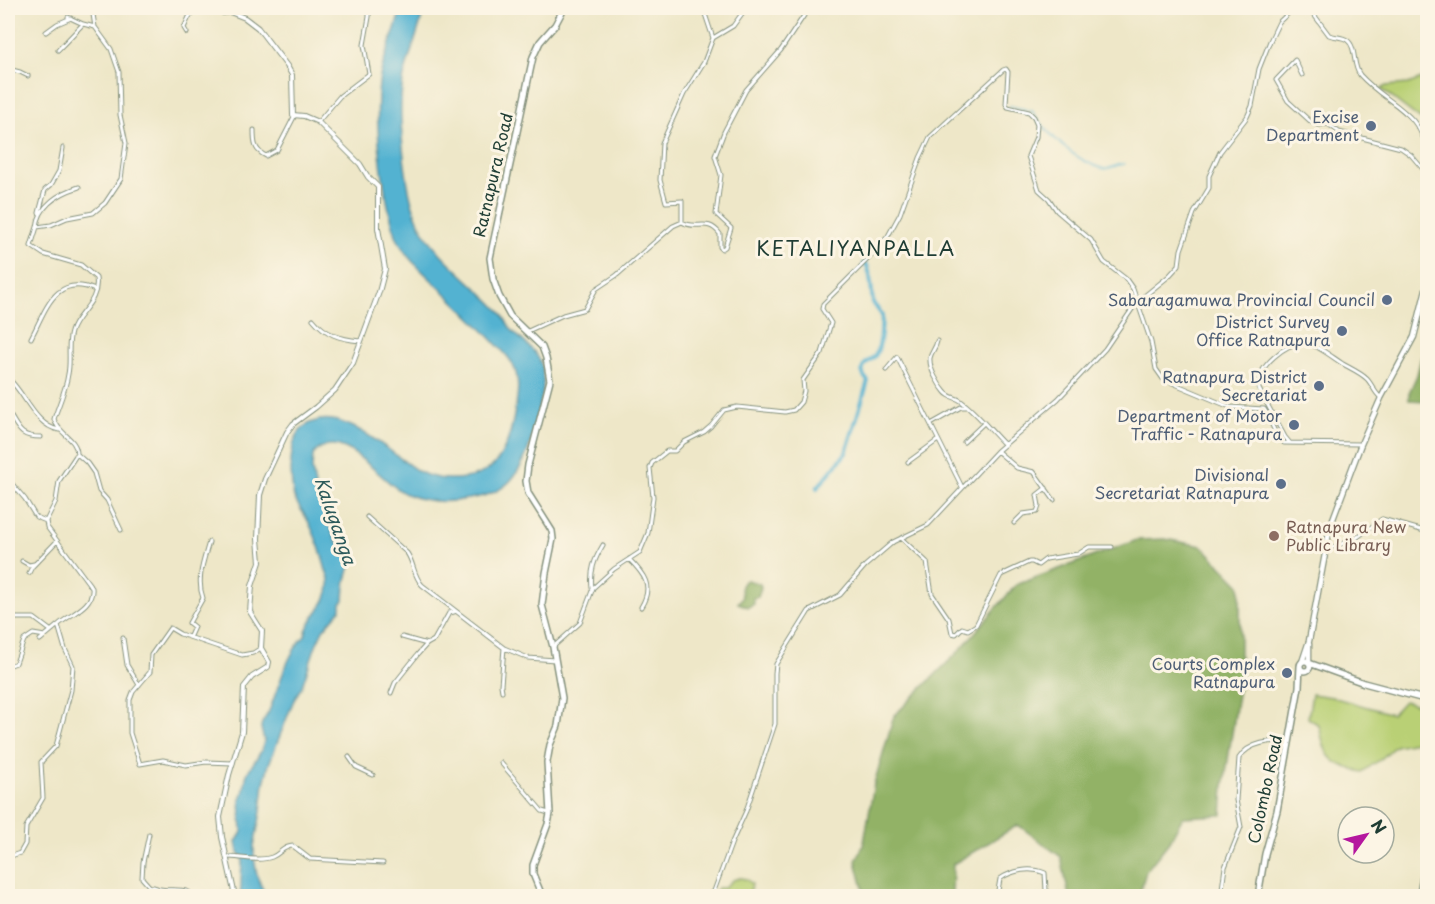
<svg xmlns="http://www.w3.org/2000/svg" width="1435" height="904" font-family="'Playpen Sans',sans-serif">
<rect width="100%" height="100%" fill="#fcf5e5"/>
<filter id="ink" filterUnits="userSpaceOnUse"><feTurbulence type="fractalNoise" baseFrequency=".0167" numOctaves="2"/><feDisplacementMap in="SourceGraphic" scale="12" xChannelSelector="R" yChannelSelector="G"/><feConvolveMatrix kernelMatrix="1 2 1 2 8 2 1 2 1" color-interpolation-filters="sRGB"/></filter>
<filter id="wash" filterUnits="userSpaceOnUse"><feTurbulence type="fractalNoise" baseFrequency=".008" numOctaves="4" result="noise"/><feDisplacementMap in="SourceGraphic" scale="24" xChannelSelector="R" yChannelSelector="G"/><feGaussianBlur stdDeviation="1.35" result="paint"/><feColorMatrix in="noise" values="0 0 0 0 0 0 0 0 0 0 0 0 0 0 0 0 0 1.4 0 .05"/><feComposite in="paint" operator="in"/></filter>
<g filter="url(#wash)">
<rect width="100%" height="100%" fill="#eee7c8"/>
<path fill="#b9d075" stroke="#6c8654" stroke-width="1.5" d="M1427,77V115L1420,119L1381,89L1386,86L1408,84Z
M1312,694L1332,697L1392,714L1404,701L1427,707V740L1395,746L1381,759L1362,772C1328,763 1326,758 1319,725L1308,718Z
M740,878L746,879L752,884L749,896H711L718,888H724L733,880Z"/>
<path fill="#92b266" stroke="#58784d" stroke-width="1.5" d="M1421,358L1427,367V401L1409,400V393L1417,375Z
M1165,539L1202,546L1240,585V681L1224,786L1222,815L1183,817L1169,842L1146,871L1139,896H1069L1061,857L1018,825L953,864L952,896H865L856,861L864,843L874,784L894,716L960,650L1016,585L1137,540Z
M747,580L760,584L761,587L758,597L753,598L754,604L748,607L738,603L742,598L741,586L744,581Z"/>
<path fill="#53b2d1" stroke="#397882" stroke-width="1.5" d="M401,8H424C419,33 408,56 403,81C397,113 405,191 418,220C433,255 470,279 496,307C503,313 506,322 511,329C522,342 538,350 542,367C546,384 541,400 537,416C533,437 526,463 512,479C502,491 484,497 468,499C448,503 425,502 406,494C381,484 340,420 313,455L312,469L317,498L335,539L344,550L350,566L345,584L344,600L341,603V609L323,630L316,645L302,686L293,702L269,764L264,783L261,812L254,846V857L257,876L263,890L269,896H240C242,884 240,872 243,859L238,852L236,842L242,832L240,801C245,793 244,783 247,774C251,764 261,755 263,746C266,738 261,734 261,727C261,722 267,716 269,711C278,689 288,651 305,636C306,619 332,604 329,580C329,575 326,572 325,567C322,553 316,538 310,525C306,515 298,507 294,497C291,486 291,473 291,461C292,451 293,439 300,431C333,395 391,454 418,471C427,476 439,479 449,479C498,480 508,451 515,410C518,395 520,379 513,365C510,358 502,350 496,344C470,315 440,289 412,261C406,254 401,247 397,238C383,198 374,125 379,83C382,57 396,33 401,8Z"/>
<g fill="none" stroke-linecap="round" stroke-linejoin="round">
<path stroke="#53b2d1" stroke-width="1.5" d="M1010,106L1032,111C1049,136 1075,161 1104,169C1111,169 1117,164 1125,164"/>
<path stroke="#53b2d1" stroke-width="4" d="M817,488L846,453L868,381C865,378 861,374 863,368C864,362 873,360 876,354C882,344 881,326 882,315L873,303L870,276L867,265L864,264"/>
</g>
</g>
<g filter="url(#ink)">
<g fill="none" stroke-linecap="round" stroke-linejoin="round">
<g stroke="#86927e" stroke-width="5">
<path id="street" d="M703,8L713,38L704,62L684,94L662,143L660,180L666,202L682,201V222C697,231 707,217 720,234V247L722,249L725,247L731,228L716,214L721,175L715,156L724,132L746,90L781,50L809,8
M1309,8L1329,35C1334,37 1343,37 1347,40C1357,47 1352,65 1360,75C1388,106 1421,109 1428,156
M68,17L83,24
M46,32L57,24L71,18
M187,33L184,28L189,17L197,8
M713,38L733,26L746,8
M58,50L83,24L95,27
M8,69L20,72L28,76
M1302,75L1295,60L1276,80L1288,101L1311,122L1318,125L1328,124L1339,132L1401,148L1411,155L1428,175
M318,122L340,96L369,74L364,45L369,17V8
M254,130C254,143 254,150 266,156L277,150L295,115
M39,213L45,190L51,185L59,171L63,148
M37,227C39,205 60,193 79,187
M313,319C326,335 340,339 360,341
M528,331L563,315L585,309L596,289L617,275L673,226L682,222
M31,338C46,310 55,273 95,290
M937,341C936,348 931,352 930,358C929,369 939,385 945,392C950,398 956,397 961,401C977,413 990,430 1004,444
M886,370L897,357L962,487
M11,381C26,396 36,426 59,430
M8,412C19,428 18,437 41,437
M931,424L961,407H967
M964,442L984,423
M1290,443L1285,437L1259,389C1258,375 1263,367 1274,357C1303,331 1317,347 1343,364C1350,368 1361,373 1367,379C1372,384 1374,392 1380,397
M997,451L1017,468L1034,472L1054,500
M77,454L87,463L94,473L99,491L107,500L121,530
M908,462L938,440
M8,479L25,499L36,517L46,521
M367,517L407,553C414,563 413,575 422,585L504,648L528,658L555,660
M1014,523L1023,514L1037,512L1039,506L1037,495L1046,488
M901,538L927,562L932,594L949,619L952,633L956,634L962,628L968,630L976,625L1001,575L1029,562H1032L1038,565L1046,559L1078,554L1089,547H1112
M1325,550L1355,539L1382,519L1428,532
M629,559C644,574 654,586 641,607
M22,561L29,565L34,564
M29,573L32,567L57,541
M592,588C590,571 594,560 603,545
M8,618H34L50,630
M190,636L194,627L189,623L203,598C196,579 204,560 209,542
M402,637L427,644
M123,638L127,665L139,685
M40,640L58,625
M553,647L580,623L593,588L614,569L640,552L648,533L653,497L650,468L652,463L667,451H675L684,442L704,432L711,426L724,410L737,407L785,412L794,410L801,402L804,391L803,380L822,353L831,323L822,309L823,304L875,252L888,236L900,214L920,158L930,137L1003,70L1006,69L1008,72L1006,104L1008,107L1029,112L1034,117L1037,124L1036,137L1028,156L1039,190L1049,199L1057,211L1091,240L1104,262L1126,279L1133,289L1151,342L1156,369L1163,379L1230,407L1264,409C1272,420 1273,435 1284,443L1361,444
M8,666L16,663L24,640L33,634L45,636
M502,691L501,685L504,648
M391,693L395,683L418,654L427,644L434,640L449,613L454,612
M349,757L356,767L373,775
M233,763L206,762L186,765L163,760L140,764L130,733V700L133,692L150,672L151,655L170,628L180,634L242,655L253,653L261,648
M501,763L542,811L549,813
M149,834L143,862L142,878L150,887C153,886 156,888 160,889C168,891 178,888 189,892L190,896
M227,857C240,857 259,862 272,857C280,854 283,846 293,846L310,859L383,863
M8,896L10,859L11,856L20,853L25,844L26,827L43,798L41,762L56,746L71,690L73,666L65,649L58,625C70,614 94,606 92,588L47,527L46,521L56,501L59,481L77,454C77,438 58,434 54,419C59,404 66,389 68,374C71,360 67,345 71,332C76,313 100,303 96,278L81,265L43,254L31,246L37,227L51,225L67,218L93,213L105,203L121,179L126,143L120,115L119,72L111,49L95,27L92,8
M709,896L714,891L732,842L746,811L775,724V673L776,664L809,611L840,595L865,566L893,542L928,525L997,451L1058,399L1105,349L1137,302L1169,276L1179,265L1181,250L1194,213L1209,188V176L1220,152L1247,117L1252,106L1259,69L1270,41L1279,22L1294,8
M997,896L1000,879C1012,870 1031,867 1045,873L1046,890L1049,896
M1221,896L1225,867L1241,827L1236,800L1239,758C1249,742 1272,740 1289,742
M1418,896L1428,840"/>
</g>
<g stroke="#86927e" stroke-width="6">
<path id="secondary" d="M217,8L223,13L230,12L245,18L258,28L287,66L292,75L293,115L304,116L318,122L360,164L368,177L378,187V228L385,269L379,292L353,363L335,390L316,407L293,424L287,432L265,479L260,495L258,539L260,562L252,586L250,612L262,631L261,648L269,662L268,667L252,677L244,687L242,732L229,775L220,817L222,837L235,896"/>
</g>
<g stroke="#86927e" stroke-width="7">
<path id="primary" d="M1302,662L1309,641L1330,527L1361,444L1381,398L1414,337L1428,281
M1309,662V644"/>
</g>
<g stroke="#86927e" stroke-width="8">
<path id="highway" d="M1300 666a5 5 0 1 1 10 0a5 5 0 1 1-10 0Z
M1309,663L1364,683L1428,700
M542,896L533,874V865L548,824L550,814L547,762L550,745L558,726L562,698L553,647L542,605L546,573L553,539L552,531L528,493L526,481L528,465L550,380L546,358L542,347L510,316L499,296L493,279L490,258L533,57L540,42L555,25L564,8
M1258,896L1265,854L1277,811L1299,687L1300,666"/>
</g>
<use href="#street" stroke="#fff" stroke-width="3"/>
<use href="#secondary" stroke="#fff" stroke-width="4"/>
<use href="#primary" stroke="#fff" stroke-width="4.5"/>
<use href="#highway" stroke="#fff" stroke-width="5"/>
</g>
</g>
<g fill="#5c6f8a" stroke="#fcf5e5" stroke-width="2">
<circle cx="1371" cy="126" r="6"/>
<circle cx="1387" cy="300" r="6"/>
<circle cx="1342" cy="331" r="6"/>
<circle cx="1319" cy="386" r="6"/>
<circle cx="1294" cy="425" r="6"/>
<circle cx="1281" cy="484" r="6"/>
<circle cx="1287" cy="673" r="6"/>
</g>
<circle fill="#8d6e63" stroke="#fcf5e5" stroke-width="2" cx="1274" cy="536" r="6"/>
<g text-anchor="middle" stroke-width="6" stroke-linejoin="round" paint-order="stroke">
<g font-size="16" fill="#4e5e75" stroke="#fcf5e5" text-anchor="end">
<text x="1359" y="123">Excise<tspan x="1359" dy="18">Department</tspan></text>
<text x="1375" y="306">Sabaragamuwa Provincial Council</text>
<text x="1330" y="328">District Survey<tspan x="1330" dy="18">Office Ratnapura</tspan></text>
<text x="1307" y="383">Ratnapura District<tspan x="1307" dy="18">Secretariat</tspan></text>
<text x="1282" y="422">Department of Motor<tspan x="1282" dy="18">Traffic - Ratnapura</tspan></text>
<text x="1269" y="481">Divisional<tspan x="1269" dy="18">Secretariat Ratnapura</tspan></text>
<text x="1275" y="670">Courts Complex<tspan x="1275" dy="18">Ratnapura</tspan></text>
</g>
<g font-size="16" fill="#1f3d34" stroke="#fcf5e5">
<text transform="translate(493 175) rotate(-77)" y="6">Ratnapura Road</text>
<text transform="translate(1265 789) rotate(-78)" y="6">Colombo Road</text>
</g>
<g font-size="16" fill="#785e54" stroke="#fcf5e5" text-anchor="start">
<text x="1286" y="533">Ratnapura New<tspan x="1286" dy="18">Public Library</tspan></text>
</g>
<g font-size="18" font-style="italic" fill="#2c5a5b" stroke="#fcf5e5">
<text transform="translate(335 521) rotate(71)" y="6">Kaluganga</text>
</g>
<g font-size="20" letter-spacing="1.5" fill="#1f3d34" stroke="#fcf5e5">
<text x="856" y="256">KETALIYANPALLA</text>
</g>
</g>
<rect width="1435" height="904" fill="none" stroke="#fcf5e5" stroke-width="30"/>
<g transform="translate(1366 835) rotate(56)"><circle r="28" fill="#fcf5e5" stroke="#a4ab9e" stroke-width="1.5"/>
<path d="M0-4.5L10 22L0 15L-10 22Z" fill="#b5179e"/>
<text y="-9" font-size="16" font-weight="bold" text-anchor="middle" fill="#1f3d34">N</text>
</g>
</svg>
